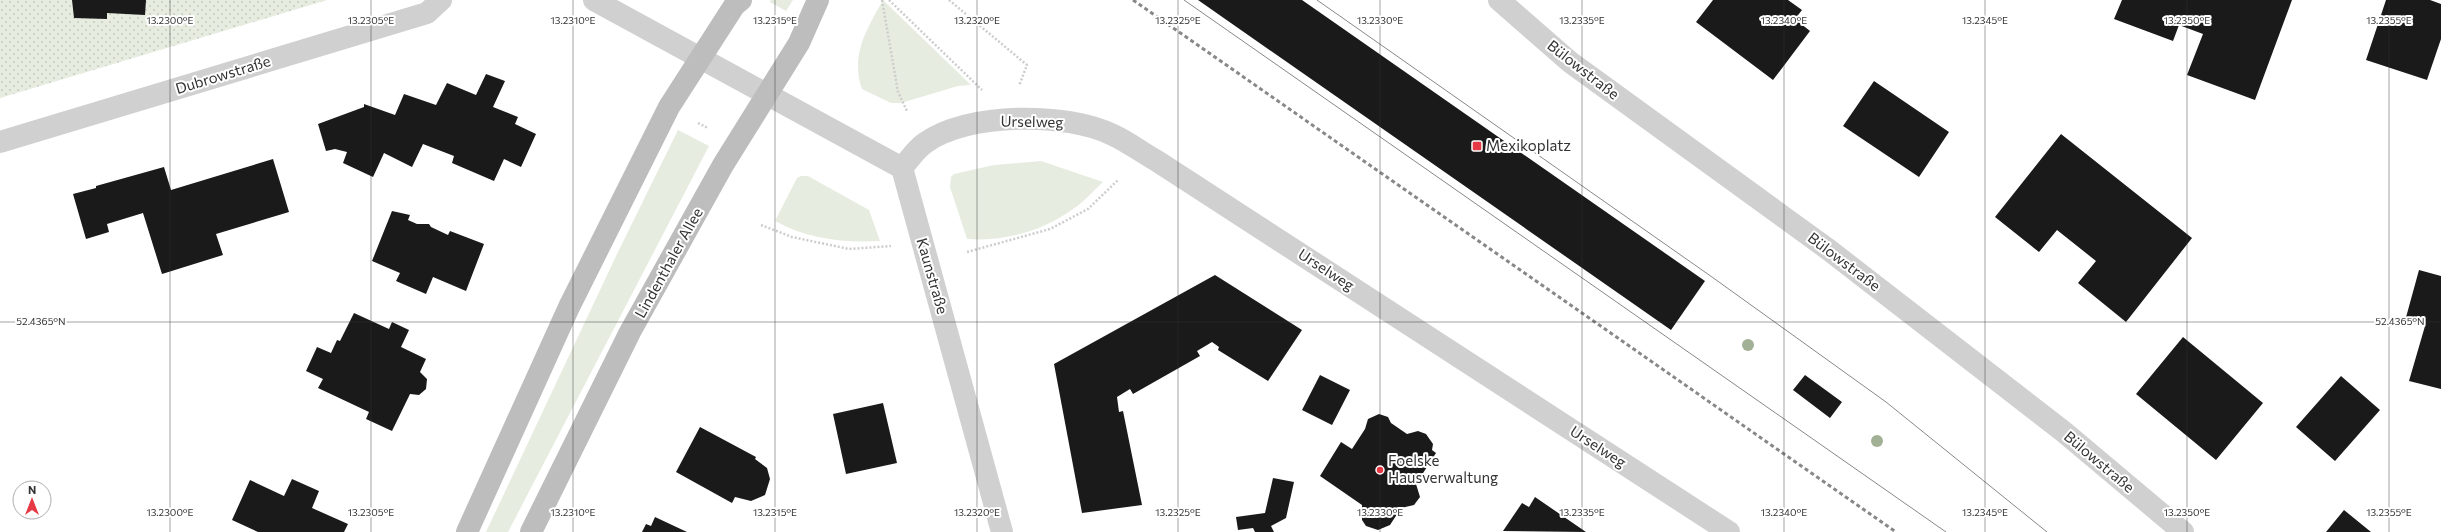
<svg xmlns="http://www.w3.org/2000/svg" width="2441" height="532" font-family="Commissioner,sans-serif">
<defs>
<pattern id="park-dots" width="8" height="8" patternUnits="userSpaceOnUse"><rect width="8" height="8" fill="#e6ecdf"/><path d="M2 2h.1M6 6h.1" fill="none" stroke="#c6cbc0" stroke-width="1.8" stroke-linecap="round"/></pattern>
</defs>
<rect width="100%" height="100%" fill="#fff"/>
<path fill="#e6ecdf" d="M771,0H793L786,11L770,2Z
M883,0L971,85L958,86L901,103H891L862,89C850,55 867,29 883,0Z
M678,130L709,146L508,532H486L617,254Z
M1041,161L1103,182C1093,191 1084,202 1073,209C1043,231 1004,242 967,239L950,187L951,177L954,174L994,165Z
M801,176H808L869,210L880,241C843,243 808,239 775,221L797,178Z"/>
<path fill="url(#park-dots)" d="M0,0H327L0,98Z"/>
<path fill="#1a1a1a" d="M72,0H146L145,15L107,13V19L74,18Z
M1198,0H1302L1705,281L1671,330Z
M1713,0H1788L1802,10L1795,19L1810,31L1773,80L1696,22Z
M2122,0H2292L2255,100L2187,75L2203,34L2179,25L2173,41L2114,19Z
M2386,0H2430L2441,4V39L2427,80L2366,60Z
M486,74L505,81L493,107L518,117L515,124L536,134L521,167L504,159L494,181L452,163L454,156L423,144L412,167L384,153L373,177L343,163L347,152L335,149L326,151L318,124L364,107V104L395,115L404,94L436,105L447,83L476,95Z
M1874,81L1949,132L1919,177L1843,126Z
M2061,134L2192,238L2126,322L2078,283L2096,261L2057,230L2039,252L1995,217Z
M273,159L289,212L216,234L223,255L162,274L143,213L107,224L109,232L86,239L73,194L96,188V186L164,167L171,190Z
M392,211L410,215L408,220L417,224H429L431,227L448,235L450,231L484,244L466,291L433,277L426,294L396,281L400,273L372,261Z
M2419,270L2441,276V389L2409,381L2425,326L2405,321Z
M1215,275L1302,330L1268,381L1218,350L1219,347L1212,342L1197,351L1200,356L1133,394L1130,389L1117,397L1119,412L1123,411L1142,505L1082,513L1054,364Z
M354,313L389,329L392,322L409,330L401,347L426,359L420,372L427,379L426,389L419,395L410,394L392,431L366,419L369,412L318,388L323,379L306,371L317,347L331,353L337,340L340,341Z
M2183,337L2263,403L2216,460L2136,394Z
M1320,375L1350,390L1332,425L1302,410Z
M1805,375L1842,402L1830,418L1793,390Z
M2341,376L2380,410L2335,461L2296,427Z
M883,403L897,463L846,474L833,414Z
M1379,414L1388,417L1391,423L1407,434L1418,431L1426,434L1433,444L1432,450L1436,453L1416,484L1420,497L1414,505L1401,508L1390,525L1378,530L1366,526L1362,520V505L1320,476L1341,442L1352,449L1365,429L1368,419Z
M700,427L756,457L755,459L767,468L770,479L765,495L751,501L735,497L732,503L676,472Z
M1273,478L1294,482L1286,518L1271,526L1274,532H1255L1253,528L1238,530L1236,517L1265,513Z
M292,479L319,491L312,508L348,524L344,532H258L232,520L250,480L284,496Z
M1535,497L1586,532L1503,531L1522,503L1529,507Z
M2344,510L2371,532H2326Z
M655,517L687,532H642L646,524L651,526Z"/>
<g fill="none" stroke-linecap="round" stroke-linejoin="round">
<path stroke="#cdcdcd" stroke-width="2.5" stroke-dasharray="2 2" stroke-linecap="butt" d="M882,0L898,92L907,111
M889,0L982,90
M949,0L1027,65L1019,86
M698,123L708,128
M761,225L792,237L849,249L891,246
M967,252L1050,229L1088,209L1118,180"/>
<path stroke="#d0d0d0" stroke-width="22" d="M594,0L902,168L1002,532
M1499,0L1570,62L1829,250L2064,432L2183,532
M0,142L427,13L441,0
M902,168C909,160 916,149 925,143C968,112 1066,112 1113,135C1128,142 1143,153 1157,161L1729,532"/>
<path stroke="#bdbdbd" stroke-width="22" d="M467,532L569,307L669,107L734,6L741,0
M531,532L630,332L723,165L799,43L818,0"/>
<path stroke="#888" stroke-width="1" d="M1184,0L1946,532
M1317,0L1712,277L1886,402L2047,532"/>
<path stroke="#888" stroke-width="3" stroke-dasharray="4 3" stroke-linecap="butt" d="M1133,0L1896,532"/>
</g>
<g fill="#a2b095">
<circle cx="1748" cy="345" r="6"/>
<circle cx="1877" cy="441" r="6"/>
</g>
<path fill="none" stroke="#333" stroke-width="1" stroke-opacity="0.45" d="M170,0V532M371,0V532M573,0V532M775,0V532M977,0V532M1178,0V532M1380,0V532M1582,0V532M1784,0V532M1985,0V532M2187,0V532M2389,0V532M0,322H2441"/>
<g fill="#e63946" stroke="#fff" stroke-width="1.5">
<rect x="1472" y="141" width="10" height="10" rx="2"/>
<circle cx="1380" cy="470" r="4"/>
</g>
<g text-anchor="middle" stroke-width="4" stroke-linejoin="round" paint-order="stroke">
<g font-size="15" fill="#333" stroke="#fff">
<text transform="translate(1583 70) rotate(38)" y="5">Bülowstraße</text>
<text transform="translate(223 75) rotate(-17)" y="5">Dubrowstraße</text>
<text transform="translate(1032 122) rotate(1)" y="5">Urselweg</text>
<text transform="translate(1844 262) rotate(37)" y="5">Bülowstraße</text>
<text transform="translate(669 263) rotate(-61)" y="5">Lindenthaler Allee</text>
<text transform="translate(1326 270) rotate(33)" y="5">Urselweg</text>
<text transform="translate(932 276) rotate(74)" y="5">Kaunstraße</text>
<text transform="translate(1598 447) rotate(33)" y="5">Urselweg</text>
<text transform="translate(2099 462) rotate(40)" y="5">Bülowstraße</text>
</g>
<g font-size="15" fill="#333" stroke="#fff" text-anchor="start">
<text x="1486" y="151">Mexikoplatz</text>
<text x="1388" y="466">Foelske<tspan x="1388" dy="17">Hausverwaltung</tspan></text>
</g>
</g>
<g font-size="10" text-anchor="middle" fill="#333" stroke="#fff" stroke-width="4" stroke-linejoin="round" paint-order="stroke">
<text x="170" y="24">13.2300°E</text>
<text x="371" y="24">13.2305°E</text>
<text x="573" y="24">13.2310°E</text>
<text x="775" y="24">13.2315°E</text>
<text x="977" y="24">13.2320°E</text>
<text x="1178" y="24">13.2325°E</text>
<text x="1380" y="24">13.2330°E</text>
<text x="1582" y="24">13.2335°E</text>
<text x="1784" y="24">13.2340°E</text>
<text x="1985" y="24">13.2345°E</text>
<text x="2187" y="24">13.2350°E</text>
<text x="2389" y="24">13.2355°E</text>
<text x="41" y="325">52.4365°N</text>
<text x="2400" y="325">52.4365°N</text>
<text x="170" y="516">13.2300°E</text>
<text x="371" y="516">13.2305°E</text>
<text x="573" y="516">13.2310°E</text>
<text x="775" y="516">13.2315°E</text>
<text x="977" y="516">13.2320°E</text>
<text x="1178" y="516">13.2325°E</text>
<text x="1380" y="516">13.2330°E</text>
<text x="1582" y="516">13.2335°E</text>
<text x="1784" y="516">13.2340°E</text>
<text x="1985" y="516">13.2345°E</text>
<text x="2187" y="516">13.2350°E</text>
<text x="2389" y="516">13.2355°E</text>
</g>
<g transform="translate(32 500)"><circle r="19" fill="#ffffff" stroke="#adadad"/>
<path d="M0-3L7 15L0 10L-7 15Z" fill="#e63946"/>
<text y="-6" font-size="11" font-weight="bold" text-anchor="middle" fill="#333333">N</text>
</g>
</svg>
